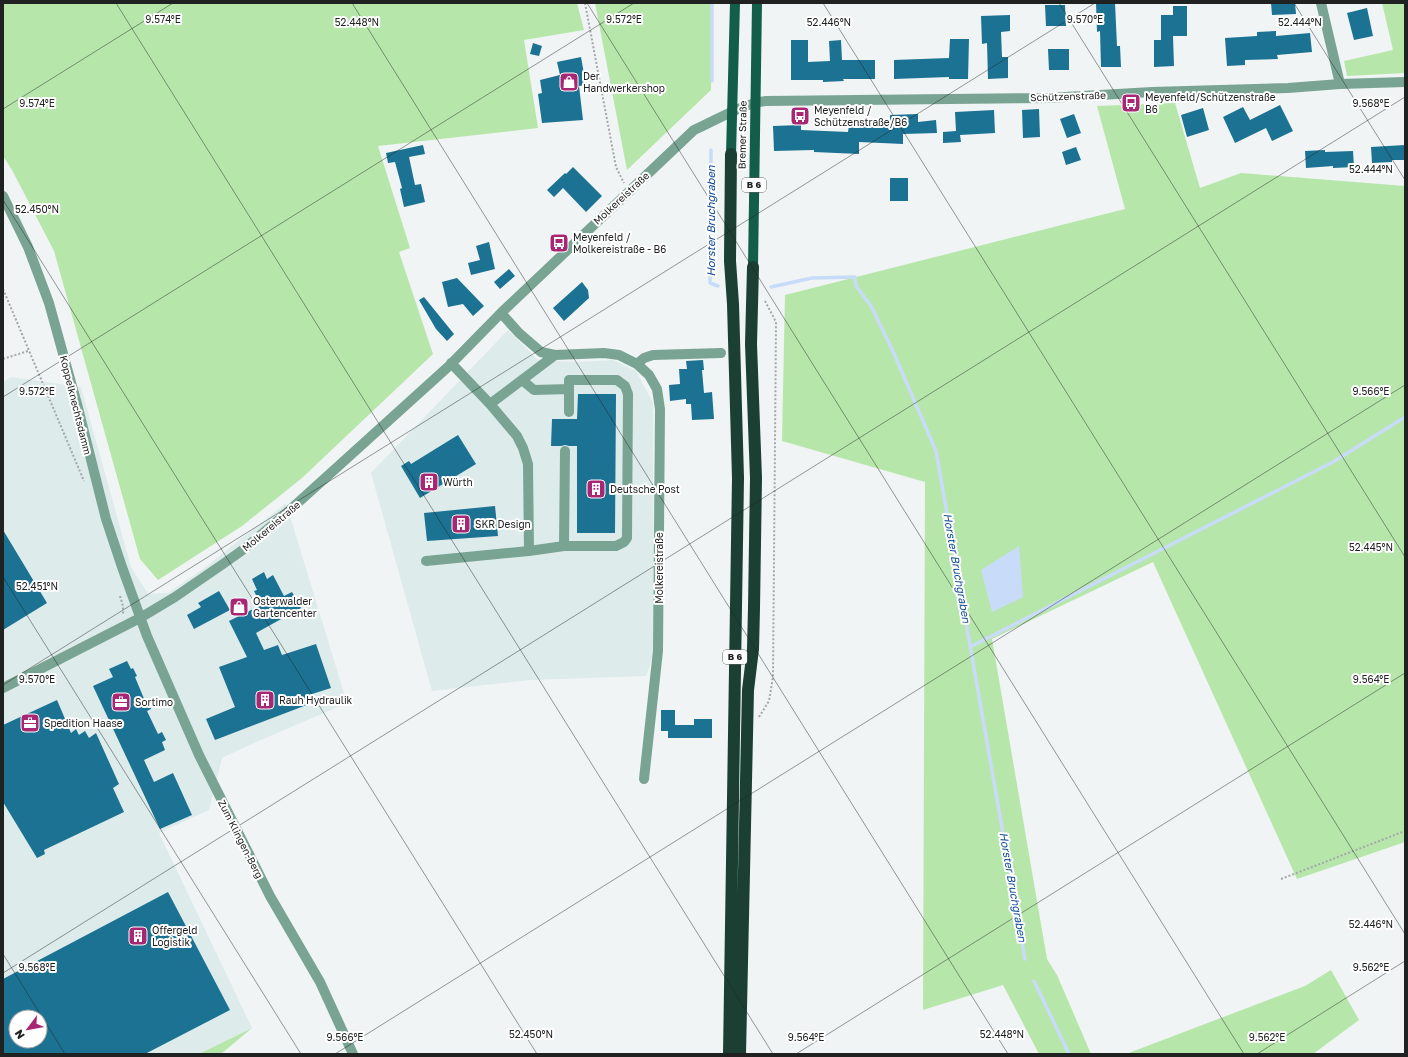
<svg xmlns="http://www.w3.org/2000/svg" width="1408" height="1057" font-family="'Golos Text',sans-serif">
<rect width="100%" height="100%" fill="#f0f4f4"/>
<path fill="#ddebeb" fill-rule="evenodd" d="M508,330L538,360L575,362L613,360L636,371L653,403L654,653L646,676L530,680L432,691L371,473Z
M11,377L81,387L131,567L148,594L168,593L203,569L286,503L347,703L247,746L222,758L209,810L159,833L252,1028L199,1054H3V382ZM16,1017H40V1041H16Z"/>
<path fill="#b7e6aa" d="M3,3H577L584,30L524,40L538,128L378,146L410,248L399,252L433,354L302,478L242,526L158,580L140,559L54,251L12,170L3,156Z
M595,3H712L711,90L627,170Z
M1382,3H1405V73L1347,76L1344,61L1393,50Z
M1175,103L1200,188L1241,173L1405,186V842L1297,879L1153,562L992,639L1047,959L1057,975L1091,1054H1039L1003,985L923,1010L925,482L782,441L785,295L1125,209L1097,106Z
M1331,970L1359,1020L1313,1054H1126L1305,986Z
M252,1028L221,1054H199Z"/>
<path fill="#c8dcfa" d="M1019,546L1023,597L992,612L981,570Z"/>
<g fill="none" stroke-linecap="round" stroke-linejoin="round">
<path stroke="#c8dcfa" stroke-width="3.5" d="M712,3V81
M711,150L710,283L718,286
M771,287L812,278L855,277L856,286L871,306L892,349L936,451L1025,959
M970,647L1333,462L1405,417
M1034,981L1069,1054"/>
</g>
<path fill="#1b7293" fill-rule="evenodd" d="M1096,3H1115L1117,46H1120L1121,67H1101L1100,31L1097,32Z
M1271,3H1295L1296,14L1272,15Z
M1045,5H1065L1066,26H1046Z
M1173,6H1187V36H1173L1174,66L1154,67V40H1161V15H1173Z
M1367,8L1373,36L1354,40L1347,13Z
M1010,15V31L1001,32L1002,57H1008V78L988,79L987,43L982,44L981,16Z
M1276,31V36L1310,33L1312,52L1277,55L1278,59L1245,60V65L1227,66L1225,38L1257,36V32Z
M950,39H969L968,79H949V77L894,79V60L949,58Z
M791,40H808V62L830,61L829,41L841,40L842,60H875V79H843L844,81L823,82V80H791Z
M533,43L542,46L539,56L530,54Z
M1048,49H1069V70H1049Z
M581,57L586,85L579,86L583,120L542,123L538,94L542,93L540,80L560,75L557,62Z
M1280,105L1293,131L1272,141L1266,128L1235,143L1223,117L1243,107L1250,120Z
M1203,108L1209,130L1187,137L1181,115Z
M1039,109L1040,137L1023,138L1022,110Z
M994,110L995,133L960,135L961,142L943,143V132L956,131L955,112Z
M918,114V122L936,120L937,133L903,134V144L859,142V154L814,152V150L774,151L773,126L801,125V130L848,132L849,125L890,127V115Z
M1074,114L1081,133L1067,138L1060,119Z
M423,145L425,154L409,157L415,185L421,184L425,202L404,207L400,189L402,188L395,162L388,163L386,153Z
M1405,145V160H1392V162L1372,163L1371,147Z
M1076,147L1081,160L1066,165L1062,152Z
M1325,150V152L1353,151L1354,167L1333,168V166L1306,168L1305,151Z
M573,167L602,196L586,212L563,188L554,197L547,190L565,173L566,174Z
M890,178H908V201H890Z
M489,242L495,269L471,275L468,263L480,260L476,246Z
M509,269L515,276L500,289L494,282Z
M457,278L484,306L473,316L463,304L448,307L442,282Z
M582,282L588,290L589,298L564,321L553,308Z
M424,297L454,334L447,341L436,329L419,300Z
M703,360L704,370H702L704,393L712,392L714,419L692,420L691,404H686V399L670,401L669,385L680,384L679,369H687L686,361Z
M578,394H616L615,533H577V446H569L565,445L561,446H551L552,419H577Z
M458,435L476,464L420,498L401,466L409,461L411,464Z
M495,506L498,536L427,541L424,513Z
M3,530L47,603L3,630Z
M264,572L267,579L273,575L284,596L292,592L301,608L256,633L264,650L278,645L282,655L316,644L331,688L309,695L312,703L215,740L206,719L235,707L219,667L247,657L229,621L261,605L254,591L257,590L252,579Z
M219,591L230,610L194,629L187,615L201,607L198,603Z
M127,661L131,669L133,668L137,676L135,677L145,701L147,700L151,709L147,711L158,734L162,732L166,740L162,742L165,750L144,760L154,782L173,773L192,815L160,829L93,686L113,677L109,669Z
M57,700L71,733L76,729L79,735L85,731L89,738L96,733L119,784L113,788L124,812L44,850L45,854L37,858L3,802V725Z
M661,710H675V725H694V719H712V738H668V731H661Z
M168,892L230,1010L145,1054H3V979ZM16,1017H40V1041H16Z"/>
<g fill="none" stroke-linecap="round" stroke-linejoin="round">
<path stroke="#a4a7a7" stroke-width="2" stroke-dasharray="2 2" stroke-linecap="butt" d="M585,3L616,167L624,183
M3,289L84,481
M3,359L28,351
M120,596L123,606V615
M759,717L769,701L773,677L776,322L765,301
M1281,879L1405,831"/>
<path stroke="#79a493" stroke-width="10" d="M1321,3L1340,84
M3,196L28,247L49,303L77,404L106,519L122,567L147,636L199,755L270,896L320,982L353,1054
M501,313L519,333L541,352L555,355L604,353L619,355L637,364L649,375L657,389L660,409L658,651L644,779
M637,364L644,358L653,355L721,353
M522,380L534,390L569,389
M490,404L555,355
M564,546L565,451
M529,551L564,546H616L624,542L627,538L628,394L625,386L617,380H569V412
M426,561L529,551L528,464L523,448L517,436L490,404L451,363
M3,688L140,618L175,597L223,564L244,549L281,518L449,366L501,313L694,130C717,120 741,104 766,101L1048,98L1152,92L1288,88L1340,84L1405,82"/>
<path stroke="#135e49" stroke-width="10" d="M731,154L735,3
M753,267L757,3"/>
<path stroke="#1c3f33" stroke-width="12" d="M729,1054L738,478L733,304L730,261L731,154
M740,1054L748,690L753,649L754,608L756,478L751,344L753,267"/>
</g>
<path fill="none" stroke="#202121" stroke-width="1" stroke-opacity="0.45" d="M116,3L773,1054M352,3L1008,1054M587,3L1244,1054M823,3L1405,934M1059,3L1405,557M1294,3L1405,180M3,109L173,3M3,200L537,1054M3,397L634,3M3,577L301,1054M3,685L1095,3M3,954L65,1054M3,973L1405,97M335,1054L1405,385M796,1054L1405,673M1257,1054L1405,961"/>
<defs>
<g id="shop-square" transform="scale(1)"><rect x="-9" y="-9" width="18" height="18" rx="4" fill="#a82775" stroke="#fff"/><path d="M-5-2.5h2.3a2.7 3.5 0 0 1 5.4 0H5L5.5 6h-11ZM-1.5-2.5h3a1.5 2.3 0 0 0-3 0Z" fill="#fff"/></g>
<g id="bus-square" transform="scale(1)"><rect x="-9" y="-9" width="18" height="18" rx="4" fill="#a82775" stroke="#fff"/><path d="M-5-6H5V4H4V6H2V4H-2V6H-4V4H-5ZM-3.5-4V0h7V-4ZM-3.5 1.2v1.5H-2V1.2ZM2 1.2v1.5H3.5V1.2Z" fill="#fff"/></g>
<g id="building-square" transform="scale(1)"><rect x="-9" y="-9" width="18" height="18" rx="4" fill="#a82775" stroke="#fff"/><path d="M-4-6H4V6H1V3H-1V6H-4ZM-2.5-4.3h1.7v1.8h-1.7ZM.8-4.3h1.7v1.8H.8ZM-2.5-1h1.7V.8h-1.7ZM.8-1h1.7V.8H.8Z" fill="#fff"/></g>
<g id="office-square" transform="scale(1)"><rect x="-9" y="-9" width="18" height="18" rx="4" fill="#a82775" stroke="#fff"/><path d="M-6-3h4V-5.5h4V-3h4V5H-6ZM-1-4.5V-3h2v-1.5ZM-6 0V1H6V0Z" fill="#fff"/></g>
</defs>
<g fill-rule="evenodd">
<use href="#shop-square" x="569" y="82"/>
<use href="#bus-square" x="1131" y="103"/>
<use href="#bus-square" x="800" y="116"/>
<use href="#bus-square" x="559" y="243"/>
<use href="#building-square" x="429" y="482"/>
<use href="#building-square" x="596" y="489"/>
<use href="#building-square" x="461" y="524"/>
<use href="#shop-square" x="239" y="607"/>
<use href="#building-square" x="265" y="700"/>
<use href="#office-square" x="121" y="702"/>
<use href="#office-square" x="30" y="723"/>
<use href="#building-square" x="138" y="936"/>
</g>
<g text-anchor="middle" stroke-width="4" stroke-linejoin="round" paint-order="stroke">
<g fill="#fff" stroke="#636464" stroke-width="1">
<rect x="742" y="178" width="24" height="14" rx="3"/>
<rect x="723" y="650" width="24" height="14" rx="3"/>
</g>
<g font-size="9" font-weight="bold" fill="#202121">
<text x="754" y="188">B 6</text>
<text x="735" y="660">B 6</text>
</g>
<g font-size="10" fill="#202121" stroke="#fff" text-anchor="start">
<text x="583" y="80">Der<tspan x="583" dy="12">Handwerkershop</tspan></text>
<text x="1145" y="101">Meyenfeld/Schützenstraße<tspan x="1145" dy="12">B6</tspan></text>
<text x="814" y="114">Meyenfeld /<tspan x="814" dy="12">Schützenstraße/B6</tspan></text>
<text x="573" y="241">Meyenfeld /<tspan x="573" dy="12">Molkereistraße - B6</tspan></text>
<text x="443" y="486">Würth</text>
<text x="610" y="493">Deutsche Post</text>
<text x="475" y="528">SKR Design</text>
<text x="253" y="605">Osterwalder<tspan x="253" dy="12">Gartencenter</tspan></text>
<text x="279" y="704">Rauh Hydraulik</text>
<text x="135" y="706">Sortimo</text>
<text x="44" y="727">Spedition Haase</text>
<text x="152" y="934">Offergeld<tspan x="152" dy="12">Logistik</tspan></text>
</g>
<g font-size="10" fill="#202121" stroke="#fff">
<text transform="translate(1068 96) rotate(-2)" y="4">Schützenstraße</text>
<text transform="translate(742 135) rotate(-89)" y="4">Bremer Straße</text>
<text transform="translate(621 198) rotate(-43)" y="4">Molkereistraße</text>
<text transform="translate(76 405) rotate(76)" y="4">Koppelknechtsdamm</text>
<text transform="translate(271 526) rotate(-40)" y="4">Molkereistraße</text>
<text transform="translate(659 568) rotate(-90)" y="4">Molkereistraße</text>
<text transform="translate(241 839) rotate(63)" y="4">Zum Klingen-Berg</text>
</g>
<g font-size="11" font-style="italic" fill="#0d4799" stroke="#fff">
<text transform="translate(711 221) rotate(-90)" y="4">Horster Bruchgraben</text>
<text transform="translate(957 568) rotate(80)" y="4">Horster Bruchgraben</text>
<text transform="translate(1013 887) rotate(80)" y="4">Horster Bruchgraben</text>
</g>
</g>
<g font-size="10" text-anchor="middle" fill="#202121" stroke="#fff" stroke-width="4" stroke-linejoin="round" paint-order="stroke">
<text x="163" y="23">9.574°E</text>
<text x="624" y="23">9.572°E</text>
<text x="1085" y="23">9.570°E</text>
<text x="357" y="26">52.448°N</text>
<text x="1300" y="26">52.444°N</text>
<text x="829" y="26">52.446°N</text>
<text x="1371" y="107">9.568°E</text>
<text x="37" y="107">9.574°E</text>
<text x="1371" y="173">52.444°N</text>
<text x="37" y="213">52.450°N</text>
<text x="1371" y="395">9.566°E</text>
<text x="37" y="395">9.572°E</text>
<text x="1371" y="551">52.445°N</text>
<text x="37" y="590">52.451°N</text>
<text x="1371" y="683">9.564°E</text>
<text x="37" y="683">9.570°E</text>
<text x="1371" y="928">52.446°N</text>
<text x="1371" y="971">9.562°E</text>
<text x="37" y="971">9.568°E</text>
<text x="531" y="1038">52.450°N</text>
<text x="1002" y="1038">52.448°N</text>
<text x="345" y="1041">9.566°E</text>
<text x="806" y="1041">9.564°E</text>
<text x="1267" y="1041">9.562°E</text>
</g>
<rect width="1408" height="1057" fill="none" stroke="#202121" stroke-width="8"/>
<g transform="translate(28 1029) rotate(238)"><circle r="19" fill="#ffffff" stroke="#a6a6a6"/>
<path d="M0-3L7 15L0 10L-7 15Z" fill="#a82775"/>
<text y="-6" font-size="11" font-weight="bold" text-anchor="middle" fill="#202121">N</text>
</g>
</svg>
